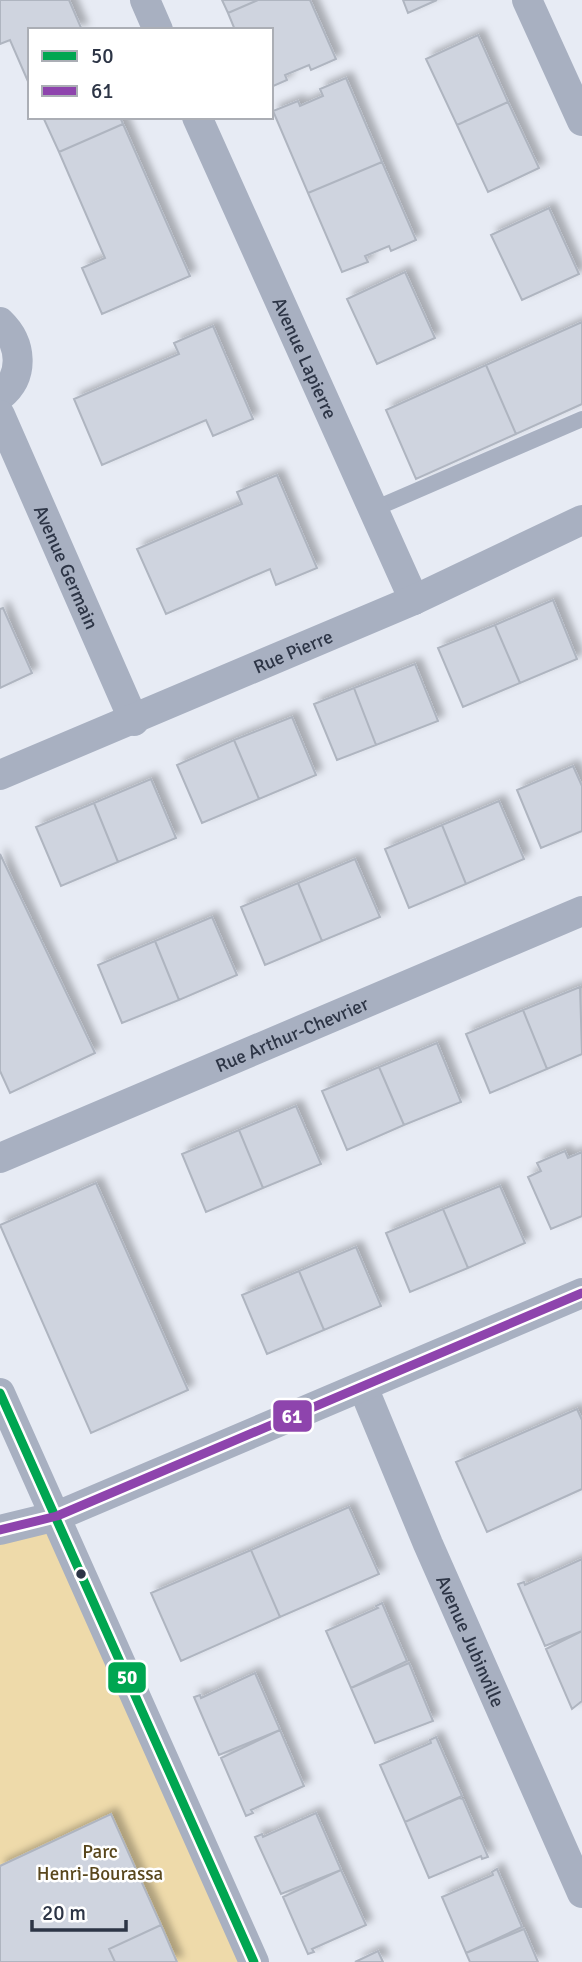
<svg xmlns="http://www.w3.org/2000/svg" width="582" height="1962" font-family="Signika,sans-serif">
<defs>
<filter id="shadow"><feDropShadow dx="6" dy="-6" stdDeviation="3.5" flood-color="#0004"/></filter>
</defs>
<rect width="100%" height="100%" fill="#e7ebf4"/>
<path fill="#eedaaa" d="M57,1516L254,1962H0V1541Z"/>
<path fill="#cfd4df" stroke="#afb5c0" stroke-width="2" filter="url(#shadow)" d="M0,0H69L82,30H30V86L10,40L0,44Z
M222,0H258L228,13Z
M258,0H310L336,59L311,70L309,65L285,75L287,80L271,87V30H235L228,13Z
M403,0H437L408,13Z
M478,35L508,102L457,125L426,59Z
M346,78L382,162L308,193L273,111L298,101L300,106L323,96L320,89Z
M508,102L539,168L488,192L457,125Z
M43,117H120L123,124L59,152Z
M123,124L190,276L102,314L82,268L105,258L59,152Z
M382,162L416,240L391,251L389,246L365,256L368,262L342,272L308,193Z
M549,208L579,274L522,300L491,235Z
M405,272L435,338L377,364L347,299Z
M582,322V404L516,434L486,365Z
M213,326L253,419L213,436L206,420L102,465L74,399L179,354L174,343Z
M486,365L516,434L416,479L386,410Z
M277,475L317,568L276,585L270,569L166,614L137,549L242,504L237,492Z
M553,600L577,659L520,683L495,625Z
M3,608L32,673L0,688V609Z
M495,625L520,683L463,707L438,648Z
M415,664L438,721L376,745L354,688Z
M354,688L376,745L337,760L314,704Z
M292,717L316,775L259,799L234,740Z
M234,740L259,799L202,823L177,765Z
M573,766L582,786V831L541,848L517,790Z
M151,779L176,838L118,862L94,803Z
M499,801L524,859L466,884L442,825Z
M94,803L118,862L61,886L36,827Z
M442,825L466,884L409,908L385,849Z
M0,854L95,1053L10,1093L0,1071Z
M355,859L380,917L322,941L298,883Z
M298,883L322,941L265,965L241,907Z
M212,917L237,975L179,1000L155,941Z
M155,941L179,1000L122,1023L98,965Z
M580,987L582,1054L547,1069L523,1010Z
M523,1010L547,1069L490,1093L466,1034Z
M437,1043L461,1102L404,1125L379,1067Z
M379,1067L404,1125L347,1150L322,1091Z
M296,1106L321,1164L263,1188L239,1130Z
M239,1130L263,1188L206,1212L182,1154Z
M565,1151L568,1158L582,1152V1216L551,1229L528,1177L541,1171L537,1163Z
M96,1183L188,1390L91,1433L0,1225Z
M500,1186L525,1243L468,1268L443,1209Z
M443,1209L468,1268L410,1292L386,1233Z
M356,1247L381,1306L324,1330L299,1271Z
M299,1271L324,1330L267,1354L242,1295Z
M577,1409L582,1420V1489L487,1532L456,1462Z
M349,1507L379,1574L280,1617L251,1550Z
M251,1550L280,1617L181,1661L151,1593Z
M582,1559V1631L545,1646L518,1584L524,1582L525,1585Z
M382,1603L407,1661L351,1688L326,1631L378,1608L376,1606Z
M582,1631V1701L572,1709L546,1649Z
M409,1663L433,1721L375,1743L351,1688Z
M255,1673L280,1730L219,1755L194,1697L200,1695L201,1698Z
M280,1730L304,1786L251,1810L253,1813L246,1816L221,1758Z
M436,1737L462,1796L405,1822L380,1765L431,1743L430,1740Z
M459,1798L463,1799L488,1857L482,1859L481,1856L429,1878L405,1822Z
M316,1813L341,1870L281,1894L255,1837L262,1834L263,1837Z
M111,1814L161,1925L109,1949L115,1962H0V1866Z
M497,1869L522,1927L466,1953L442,1897L493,1875L492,1872Z
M341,1870L366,1925L312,1949L314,1952L308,1954L283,1897Z
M161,1925L177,1962H115L109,1949Z
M524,1929L538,1962H470L466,1953Z
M378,1951L383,1962H355Z"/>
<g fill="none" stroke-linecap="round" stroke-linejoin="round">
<path stroke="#a8b0c1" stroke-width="16" d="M374,509L582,419"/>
<g stroke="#a8b0c1" stroke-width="30">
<path d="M145,0L158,30"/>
<path d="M527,0L582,121"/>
<path id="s1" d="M197,117L414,600"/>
<path d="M0,322C22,343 25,376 0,396"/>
<path id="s2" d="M0,415L134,721"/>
<path id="s3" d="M0,775L414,600L582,520"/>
<path id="s4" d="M0,1158L582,911"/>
<path id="s5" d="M363,1387L428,1544L582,1893"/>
<path d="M0,1393L254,1962"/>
<path d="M0,1530L57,1516L582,1293"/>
</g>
<g stroke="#fff" stroke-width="14">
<path id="bus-1" d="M0,1393L254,1962"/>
</g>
<g stroke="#fff" stroke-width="14">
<path id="bus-2" d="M0,1530L57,1516L582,1293"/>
</g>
<use href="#bus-1" stroke="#00a651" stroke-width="9"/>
<use href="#bus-2" stroke="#8e44ad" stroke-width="9"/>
</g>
<circle fill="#2d3546" stroke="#fff" stroke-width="2.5" cx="81" cy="1574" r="6"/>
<g text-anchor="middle" stroke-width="5" stroke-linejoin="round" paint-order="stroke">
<g font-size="19" fill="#2d3546" stroke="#fff">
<text dy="7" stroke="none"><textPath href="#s1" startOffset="264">Avenue Lapierre</textPath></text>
<text dy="7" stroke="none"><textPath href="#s2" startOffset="166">Avenue Germain</textPath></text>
<text dy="7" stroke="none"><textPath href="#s3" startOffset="318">Rue Pierre</textPath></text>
<text dy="7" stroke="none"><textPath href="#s4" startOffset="317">Rue Arthur-Chevrier</textPath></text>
<text dy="7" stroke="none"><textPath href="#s5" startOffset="276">Avenue Jubinville</textPath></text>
</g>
<g font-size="19" fill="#59471d" stroke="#fff">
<text x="100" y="1858">Parc<tspan x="100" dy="22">Henri-Bourassa</tspan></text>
</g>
</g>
<g stroke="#fff" stroke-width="2.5">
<rect x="272" y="1399" width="41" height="34" rx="7" fill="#8e44ad"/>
<rect x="107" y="1661" width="40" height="33" rx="7" fill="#00a651"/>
</g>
<g font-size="19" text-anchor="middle" font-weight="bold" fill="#fff">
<text x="292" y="1423">61</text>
<text x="127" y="1684">50</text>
</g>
<rect x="28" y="28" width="245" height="91" fill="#ffffff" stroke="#abaeb5" stroke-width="2"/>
<rect x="42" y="51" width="35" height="10" fill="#00a651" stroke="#abaeb5" stroke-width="2"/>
<text x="91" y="63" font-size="21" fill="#2d3546">50</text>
<rect x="42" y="86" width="35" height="10" fill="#8e44ad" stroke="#abaeb5" stroke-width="2"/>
<text x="91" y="98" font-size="21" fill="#2d3546">61</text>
<path d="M32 1920v10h94v-10" fill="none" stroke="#2d3546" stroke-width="3.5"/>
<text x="42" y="1920" font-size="21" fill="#2d3546" stroke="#ffffff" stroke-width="5" paint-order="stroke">20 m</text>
</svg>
